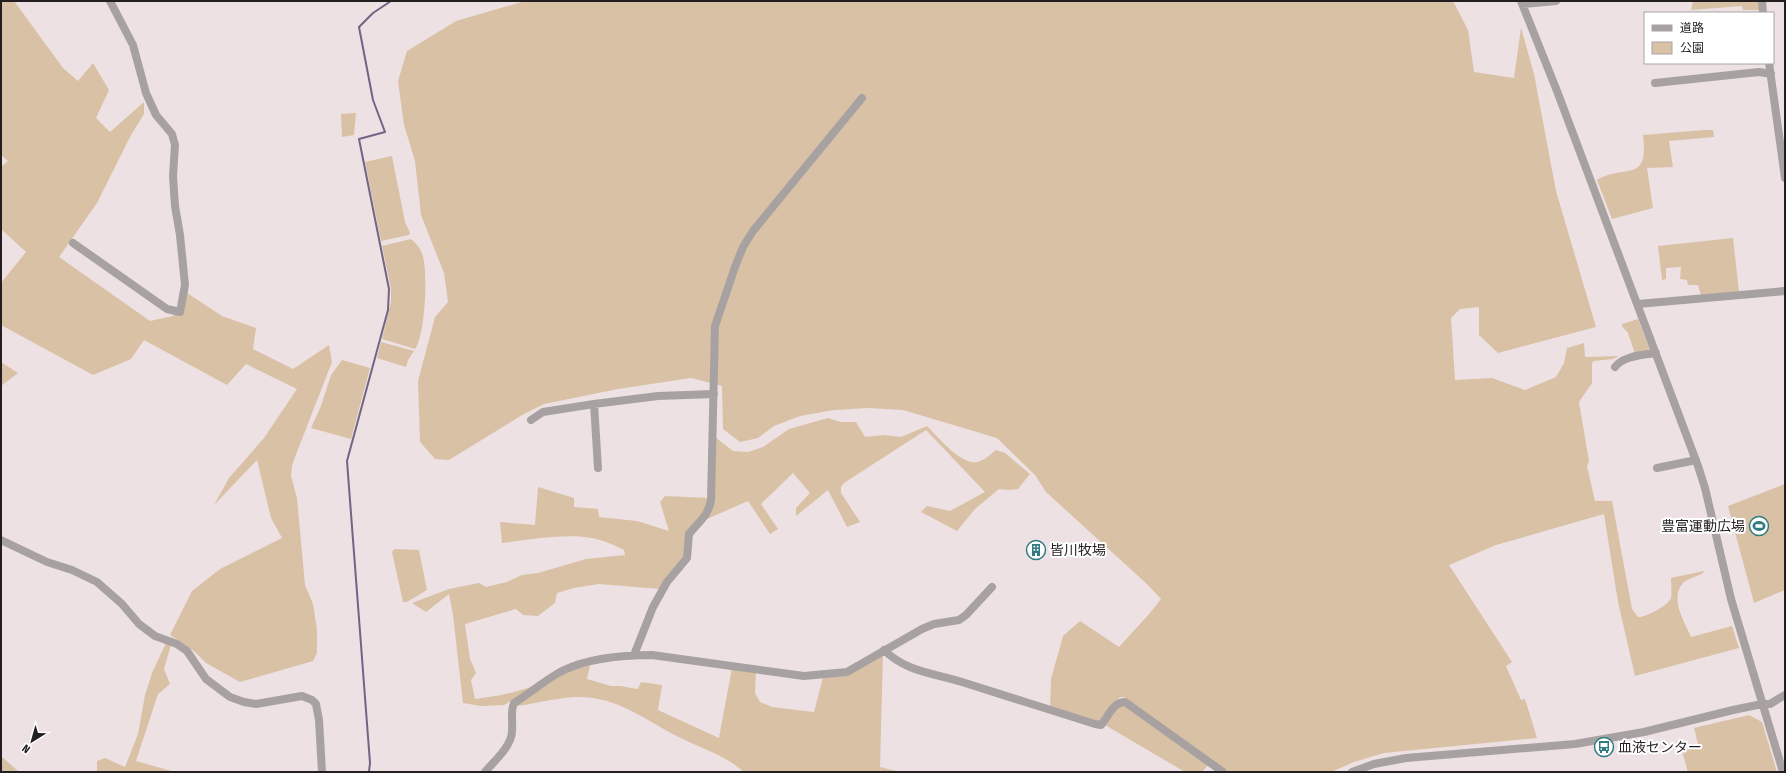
<svg xmlns="http://www.w3.org/2000/svg" width="1786" height="773" font-family="'Fira Sans Condensed','Noto Sans JP',sans-serif">
<rect width="100%" height="100%" fill="#ede1e3"/>
<path fill="#d9c1a5" d="M1,1H14L63,68L78,81L93,63L109,90L96,118L110,132L144,102V114L131,135L97,203L59,257L150,321L173,316L187,293L222,316L256,328L253,349L293,369L329,345L332,362L295,457L292,466L291,476L297,498L305,585L313,604L317,629V653L313,661L240,682L206,663L195,652L170,635L192,591L220,569L282,538L271,518L257,460L214,505L229,478L264,438L297,389L246,364L227,385L144,340L131,359L93,375L1,325V283L26,252L1,229V167L8,161L1,155Z
M525,1H1453L1468,30L1474,72L1514,78L1521,28L1534,74L1556,191L1596,327L1498,353L1479,335V307L1460,309L1451,318L1455,380L1492,378L1525,390L1556,377L1564,363L1567,348L1584,343L1585,357L1619,356L1613,359L1594,361L1592,363V383L1579,402L1589,461L1587,466L1595,501H1612L1632,609L1638,617C1645,618 1669,605 1671,598C1672,592 1671,583 1671,578L1704,571L1703,573C1698,576 1687,579 1683,583C1669,598 1685,623 1691,637L1732,626L1739,648L1635,676L1618,602L1604,514L1496,545L1449,565L1512,662L1506,666L1521,700L1525,699L1537,738L1384,753L1354,762L1331,772H1226L1124,697H1120L1099,723L1050,708L1051,679L1063,636L1080,621L1119,647L1150,613L1161,599L1148,585L1046,492L1035,475L997,438L903,410L868,408L834,410L800,416L774,426L758,438L740,442L723,429L722,386L691,378L618,389L544,404L522,415L449,460L435,459L420,442L418,381L435,317L448,302L444,273L421,215L415,161L404,125L398,81L407,51L456,21Z
M1693,1H1760L1761,10H1743L1742,6L1691,10Z
M356,113L354,135L342,137L341,114Z
M1704,130H1713L1714,137L1669,141L1673,167L1647,168L1653,208L1612,219L1597,180C1624,163 1649,185 1643,135Z
M392,156L405,222L410,233L409,235L381,241L365,162Z
M1733,238L1739,292L1701,295L1698,285H1688L1687,280L1680,279L1681,267L1666,268V279L1662,280L1658,246Z
M411,239C417,244 421,249 423,257C428,273 425,336 415,349L382,339L391,302V289L382,246Z
M1638,319L1650,350L1649,352L1635,354L1628,333L1622,326V324Z
M381,342L414,351L408,360L406,367L377,358Z
M342,360L370,368L351,439L311,428L321,406L331,375Z
M1,362L18,373L1,386Z
M828,418L840,422H856L865,437L884,435L901,437L927,426C938,437 964,469 980,461C986,459 991,454 996,450L1005,453L1030,474L1018,489L1010,490L999,489L975,509L957,531L921,512L927,506L950,511L985,492L926,430L844,483L841,487V493L860,522L847,527L828,490L796,516V508L810,493L793,473L761,504L778,529L770,534L748,501L707,519L715,437L733,451L748,452L763,447L789,429Z
M1785,484V590L1754,603L1728,506Z
M538,487L574,498V507L598,509L599,517L637,521L669,531L660,502L665,496L710,498L707,507L686,535L687,553L660,589L599,584L574,588L557,593L555,603L538,616L523,615L516,609L465,624L470,659L476,673L471,680L475,699L502,695L539,685L504,705L481,706L463,703L453,615L449,594L426,612L412,603L449,589L479,583L486,587L507,582L522,575L538,573L586,559L625,555L624,550C614,545 603,540 592,538C566,533 528,540 502,543L500,522L535,525Z
M394,549L419,550L427,590L407,602H403L392,552Z
M166,643L171,645L164,669L170,684L158,694L136,761L175,772H97V761L105,758L125,767L138,734L145,695L152,673Z
M883,655L880,767L896,771V772H744C726,756 705,750 683,739C653,725 627,703 593,698C571,694 540,703 517,706V704L564,673L590,665L587,679L611,686H620L638,689L641,682L662,685L658,710L719,738L732,668L756,671L755,693L760,702L772,707L814,712L823,677Z
M1121,704L1208,765L1202,772H1185L1105,725L1116,707Z
M1749,715L1762,722L1777,772H1688L1681,748L1698,744L1694,728Z
M1,756L19,772H1Z"/>
<g fill="none" stroke-linecap="round" stroke-linejoin="round">
<path stroke="#716585" stroke-width="2" d="M369,772L370,763L347,461L388,310L389,289L359,139L385,132L373,100L359,27L373,13L391,1"/>
<path stroke="#a7a2a1" stroke-width="8" d="M1521,1L1557,91L1698,466L1705,488L1731,599L1783,772
M1762,1L1763,13
M1523,4L1556,1
M1769,63L1785,178
M1655,83L1759,72L1771,74
M73,243L167,309L180,312L185,285L180,235L175,206L173,176L175,145L172,134L156,115L146,93L133,45L110,1
M1638,304L1785,291
M1615,367C1623,356 1643,355 1656,353
M594,404L598,468
M531,420L543,412L594,404L658,396L714,394
M1657,468L1696,460
M1,540L47,562L72,570L97,582L122,604L139,624L155,636L177,644L187,651L206,679L230,697L244,702L256,704L302,696L312,700L316,704L319,720L322,772
M884,650C906,672 934,673 962,682C1006,696 1051,710 1095,724L1101,725C1108,717 1113,702 1125,702L1223,772
M634,655L653,607L667,582L687,558L689,534C699,521 708,517 711,500L715,326L735,267L743,247L753,231L862,98
M485,772C494,761 512,746 512,731C513,721 510,712 514,703C529,694 549,677 564,670C590,658 623,655 652,655L804,676L847,672L922,629L934,624L959,620L966,615L992,587
M1352,772L1374,764L1406,758L1575,744L1644,732L1733,710L1762,704H1770L1785,695"/>
</g>
<defs>
<g id="stadium-ring" transform="scale(1)"><circle r="9.5" fill="#fff" stroke="#327b80" stroke-width="1.5"/><path d="M0-5a6.5 5 0 1 0 0 10a6.5 5 0 1 0 0-10ZM-3.5-1.8h7v3.6h-7Z" fill="#327b80"/></g>
<g id="building-ring" transform="scale(1)"><circle r="9.5" fill="#fff" stroke="#327b80" stroke-width="1.5"/><path d="M-4-6H4V6H1V3H-1V6H-4ZM-2.5-4.3h1.7v1.8h-1.7ZM.8-4.3h1.7v1.8H.8ZM-2.5-1h1.7V.8h-1.7ZM.8-1h1.7V.8H.8Z" fill="#327b80"/></g>
<g id="bus-ring" transform="scale(1)"><circle r="9.5" fill="#fff" stroke="#327b80" stroke-width="1.5"/><path d="M-5-6H5V4H4V6H2V4H-2V6H-4V4H-5ZM-3.5-4V0h7V-4ZM-3.5 1.2v1.5H-2V1.2ZM2 1.2v1.5H3.5V1.2Z" fill="#327b80"/></g>
</defs>
<g fill-rule="evenodd">
<use href="#stadium-ring" x="1759" y="526"/>
<use href="#building-ring" x="1036" y="550"/>
<use href="#bus-ring" x="1604" y="747"/>
</g>
<g text-anchor="middle" stroke-width="4" stroke-linejoin="round" paint-order="stroke">
<g font-size="14" fill="#231e1f" stroke="#fff" text-anchor="start">
<text x="1745" y="531" text-anchor="end">豊富運動広場</text>
<text x="1050" y="555">皆川牧場</text>
<text x="1618" y="752">血液センター</text>
</g>
</g>
<rect width="1786" height="773" fill="none" stroke="#231e1f" stroke-width="4"/>
<rect x="1644" y="12" width="130" height="52" fill="#ffffff" stroke="#a7a5a5"/>
<rect x="1652" y="25" width="20" height="6" fill="#a7a2a1" stroke="#a7a5a5"/>
<text x="1680" y="32" font-size="12" fill="#231e1f">道路</text>
<rect x="1652" y="42" width="20" height="12" fill="#d9c1a5" stroke="#a7a5a5"/>
<text x="1680" y="52" font-size="12" fill="#231e1f">公園</text>
<g transform="translate(32 741) rotate(217)" stroke="#ffffff" stroke-width="3" paint-order="stroke">
<path d="M0-3L7 15L0 10L-7 15Z" fill="#231e1f"/>
<text y="-6" font-size="11" font-weight="bold" text-anchor="middle" fill="#231e1f">N</text>
</g>
</svg>
